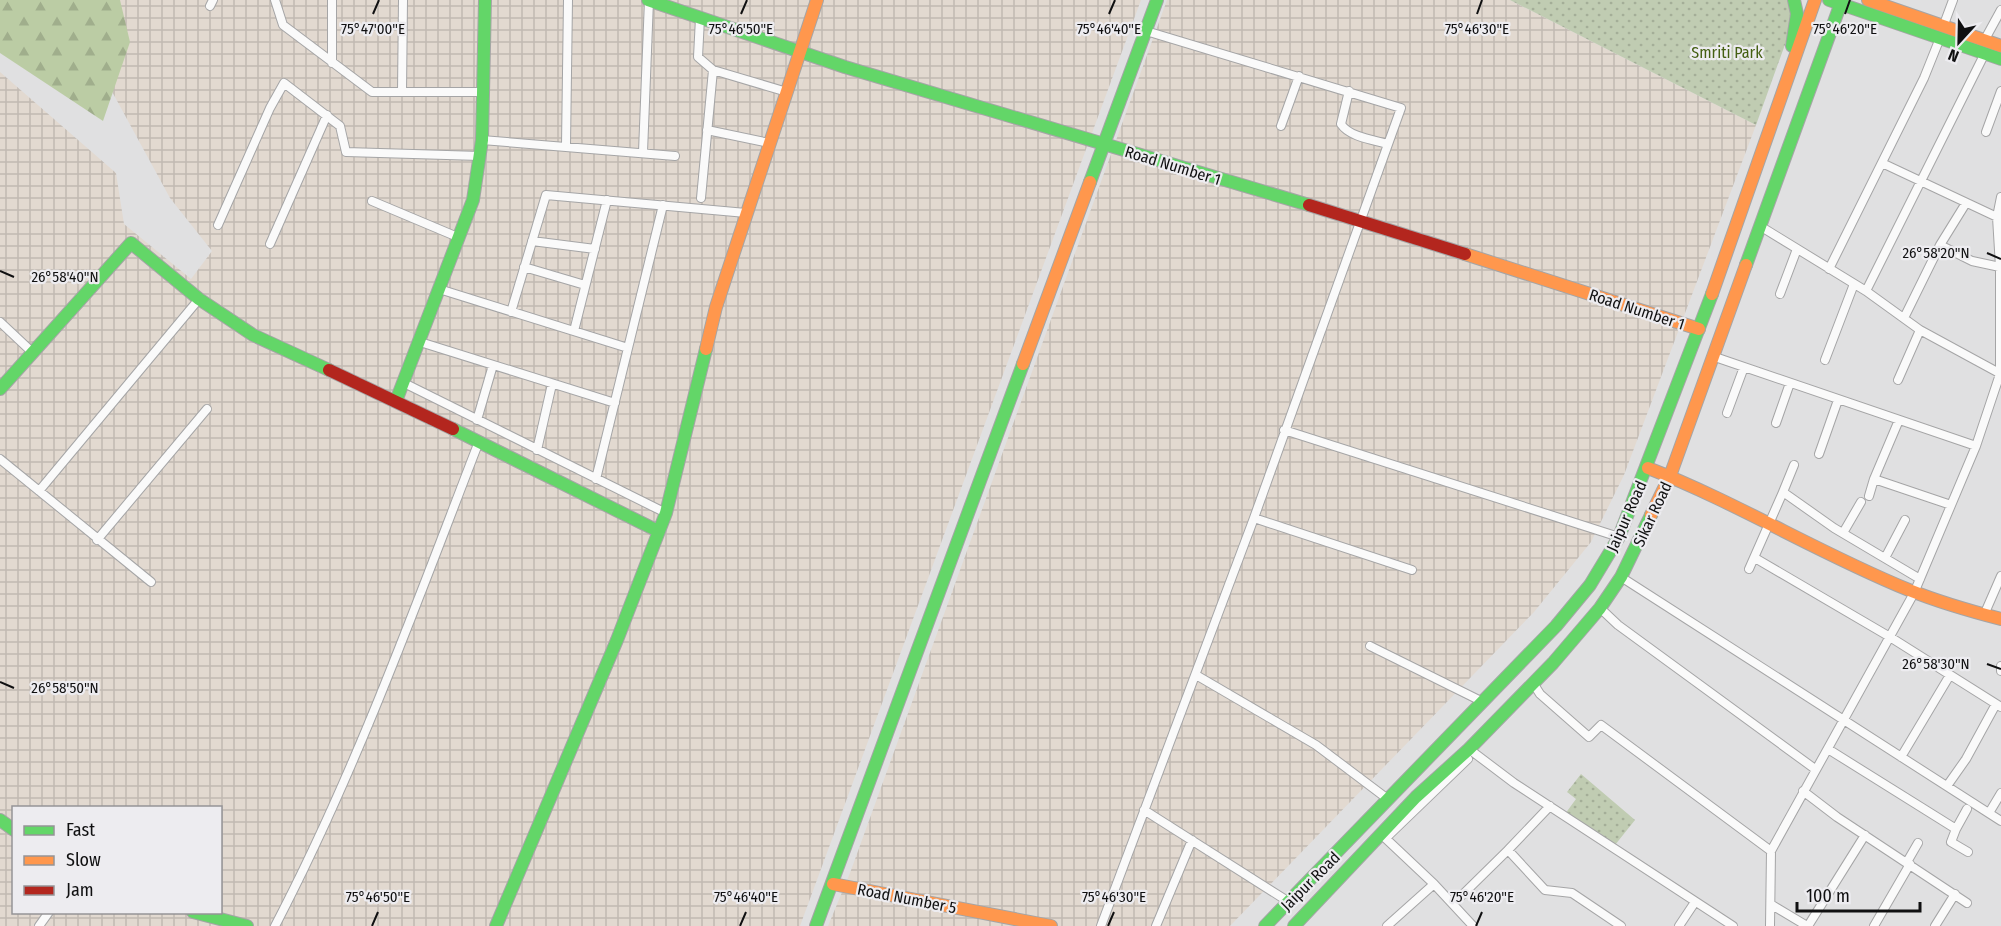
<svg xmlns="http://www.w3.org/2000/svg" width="2001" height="926" font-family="'Fira Sans Condensed',sans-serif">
<defs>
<pattern id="industrial-grid" width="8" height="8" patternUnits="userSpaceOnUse" patternTransform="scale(1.5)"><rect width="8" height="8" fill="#e2d9d0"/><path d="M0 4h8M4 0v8" fill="none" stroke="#c1b9b2"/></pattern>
<pattern id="forest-firs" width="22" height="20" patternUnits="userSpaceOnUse" patternTransform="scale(1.5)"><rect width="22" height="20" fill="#bbcca4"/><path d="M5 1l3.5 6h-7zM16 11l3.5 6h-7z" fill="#a0ae8c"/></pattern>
<pattern id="park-dots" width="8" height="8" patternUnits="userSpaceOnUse" patternTransform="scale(1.5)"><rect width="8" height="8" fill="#c0ccb2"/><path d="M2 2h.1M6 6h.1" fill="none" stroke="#a4ae98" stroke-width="1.8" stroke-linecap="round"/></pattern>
</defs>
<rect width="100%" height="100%" fill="#e0e0e1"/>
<path fill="url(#industrial-grid)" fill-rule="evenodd" d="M94,0H1141L800,926H0V72L116,173L124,224L191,279L212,251L170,198L91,53ZM14,808H220V912H14Z
M1167,0H1510L1756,125L1624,475L1591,542L1534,612L1230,926H828L850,873Z"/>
<path fill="url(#forest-firs)" d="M0,0H120L130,42L103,121L0,53Z"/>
<path fill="url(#park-dots)" d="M1510,0H1792V25L1756,125Z
M1581,774L1635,820L1615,845L1565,814L1576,799L1567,792Z"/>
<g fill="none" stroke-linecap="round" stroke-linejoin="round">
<g stroke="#a5a5a6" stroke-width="10">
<path id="street" d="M275,0L283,25L372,92H483
M210,6L213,0
M700,18L698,57L713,70
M1943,27L1953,0
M1984,41L2001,10
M332,63V0
M1349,91L1341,124C1349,137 1374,140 1388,144
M402,92L403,0
M1281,126L1299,76
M707,130L769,143
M1986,132L2001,91
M482,140L675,156
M566,145L568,0
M643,152L649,0
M1882,163L1997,217
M701,198L713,70L787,92
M372,201L460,238
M218,225L270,108L284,83L340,126L346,152L480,156
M1760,226L1866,291L1920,330L2001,374
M532,241L595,249
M270,244L327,115
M1940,245L1972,261L2000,267
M524,267L585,285
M1829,269L1924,78L1940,38
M439,289L628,348
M1866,291L1985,53
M1780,294L1797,249
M511,312L546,195L746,213
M1904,318L1940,245L1966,203
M0,322L32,352
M574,331L607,200
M420,342L615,403
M1712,356L1976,446
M1825,360L1854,284
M1898,380L1920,330
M404,383L666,513
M1727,413L1744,367
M477,420L493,365
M1899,420L1874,479L1951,505
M1776,423L1790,383
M1284,430L1619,537
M537,450L552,384
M1819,454L1838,400
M0,459L151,582
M596,479L663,205
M39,491L199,299
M1783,492L1794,465
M1869,496L1874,479
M1254,518L1412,570
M1843,533L1861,502
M97,540L207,409
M1755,558L1890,637L2001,707
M1885,558L1905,520
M1749,569L1783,492L1834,528L1920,579
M1621,577L2001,821
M1600,608L1618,625L1815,769
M1984,615L2001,576
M1370,646L1483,702
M2001,666V671
M1196,675L1316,745L1389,800
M1533,683L1540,694L1589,737L1601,725L1771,851
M1469,749L1514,783L1733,926
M1828,749L1956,829L1967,809
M1901,757L1950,675
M1947,786L1966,759L1996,704
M1803,791L1837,817L1967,903
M1550,806L1508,850L1545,890L1572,893L1621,926
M1144,810L1289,902
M1989,813L2001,793
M1956,829L1951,842L1968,852
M1382,835L1434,884L1473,926
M1389,835L1468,759
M1907,862L1918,843
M1453,904L1508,850
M1772,905L1807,926
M39,926L49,912
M275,926C356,771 415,607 478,444
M1101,926L1254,518L1401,108L1146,31
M1156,926L1192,840
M1387,926L1434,884
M1679,926L1695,902
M1770,926L1771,851L1914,593L1976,446L2000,374V267L1997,217L2001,197
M1808,926L1865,835
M1874,926L1910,864
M1935,926L1955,894"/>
</g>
<g stroke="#a5a5a6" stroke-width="14">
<path id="fast" d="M648,0L845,67L1309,205
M1829,0L2001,59
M1792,46L1797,14L1794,0
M1090,182L1157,0
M1746,265L1842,0
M0,389L131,243L199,299L253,335L329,370
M396,401L473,200L482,140L485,0
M453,429L658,531
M0,820L14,830
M193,912L247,926
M496,926L617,640L666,513L706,349
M816,926L1023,364
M1265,926L1556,626L1590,585L1619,537L1712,294
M1294,926L1416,797L1469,749L1553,663L1600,608L1621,577L1651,515"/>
</g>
<g stroke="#a5a5a6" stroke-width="14">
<path id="slow" d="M1868,0L2001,46
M1465,254L1699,329
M1712,294L1815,0
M706,349L716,307L817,0
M1023,364L1090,182
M1648,468C1738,503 1820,554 1909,590C1939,602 1970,611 2001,619
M1651,515L1670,476L1746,265
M833,884L1051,926"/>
</g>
<g stroke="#a5a5a6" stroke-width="14">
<path id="jam" d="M1309,205L1465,254
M329,370L453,429"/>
</g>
<use href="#street" stroke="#fafafa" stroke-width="8"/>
<use href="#fast" stroke="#63d668" stroke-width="12"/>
<use href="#slow" stroke="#ff974d" stroke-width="12"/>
<use href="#jam" stroke="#b3261e" stroke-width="12"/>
</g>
<path fill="none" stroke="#101011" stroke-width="2" d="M373,14L379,0M741,14L747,0M1109,14L1115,0M1477,14L1482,0M1845,14L1850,0M1987,253L2001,259M0,271L14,277M1987,664L2001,669M0,682L14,688M372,926L378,912M740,926L746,912M1108,926L1114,912M1476,926L1482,912"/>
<g text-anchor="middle" stroke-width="4.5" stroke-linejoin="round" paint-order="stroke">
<g font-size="16" fill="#445f12" stroke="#edecf0">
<text x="1727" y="58">Smriti Park</text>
</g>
<g font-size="16" fill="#101011" stroke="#edecf0">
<text transform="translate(1173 165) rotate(17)" y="6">Road Number 1</text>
<text transform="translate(1637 309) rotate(18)" y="6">Road Number 1</text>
<text transform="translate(1652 514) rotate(-65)" y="6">Sikar Road</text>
<text transform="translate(1626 516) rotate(-66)" y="6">Jaipur Road</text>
<text transform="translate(1310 881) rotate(-45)" y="6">Jaipur Road</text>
<text transform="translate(907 898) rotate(11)" y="6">Road Number 5</text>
</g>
</g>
<g font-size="15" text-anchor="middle" fill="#101011" stroke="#edecf0" stroke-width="4.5" stroke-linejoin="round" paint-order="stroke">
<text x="373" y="34">75°47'00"E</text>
<text x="741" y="34">75°46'50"E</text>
<text x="1109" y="34">75°46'40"E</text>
<text x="1477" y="34">75°46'30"E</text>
<text x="1845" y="34">75°46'20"E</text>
<text x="1936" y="258">26°58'20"N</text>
<text x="65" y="282">26°58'40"N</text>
<text x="1936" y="669">26°58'30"N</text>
<text x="65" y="693">26°58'50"N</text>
<text x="378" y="902">75°46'50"E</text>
<text x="746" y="902">75°46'40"E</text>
<text x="1114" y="902">75°46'30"E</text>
<text x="1482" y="902">75°46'20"E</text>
</g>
<rect x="12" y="806" width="210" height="108" fill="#edecf0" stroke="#959497" stroke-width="1.5"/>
<rect x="24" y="826" width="30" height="9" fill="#63d668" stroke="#959497" stroke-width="1.5"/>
<text x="66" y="836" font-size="18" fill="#101011">Fast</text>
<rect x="24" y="856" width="30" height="9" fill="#ff974d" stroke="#959497" stroke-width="1.5"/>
<text x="66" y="866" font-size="18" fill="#101011">Slow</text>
<rect x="24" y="886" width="30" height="9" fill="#b3261e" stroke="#959497" stroke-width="1.5"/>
<text x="66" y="896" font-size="18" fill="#101011">Jam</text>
<g transform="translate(1959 42) rotate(202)" stroke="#edecf0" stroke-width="4.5" paint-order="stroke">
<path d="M0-4.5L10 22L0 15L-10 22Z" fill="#101011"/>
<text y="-9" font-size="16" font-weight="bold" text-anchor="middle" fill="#101011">N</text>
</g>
<path d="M1797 902v9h123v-9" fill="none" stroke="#101011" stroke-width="3"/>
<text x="1806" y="902" font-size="18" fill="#101011" stroke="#edecf0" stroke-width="4.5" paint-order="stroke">100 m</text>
</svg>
